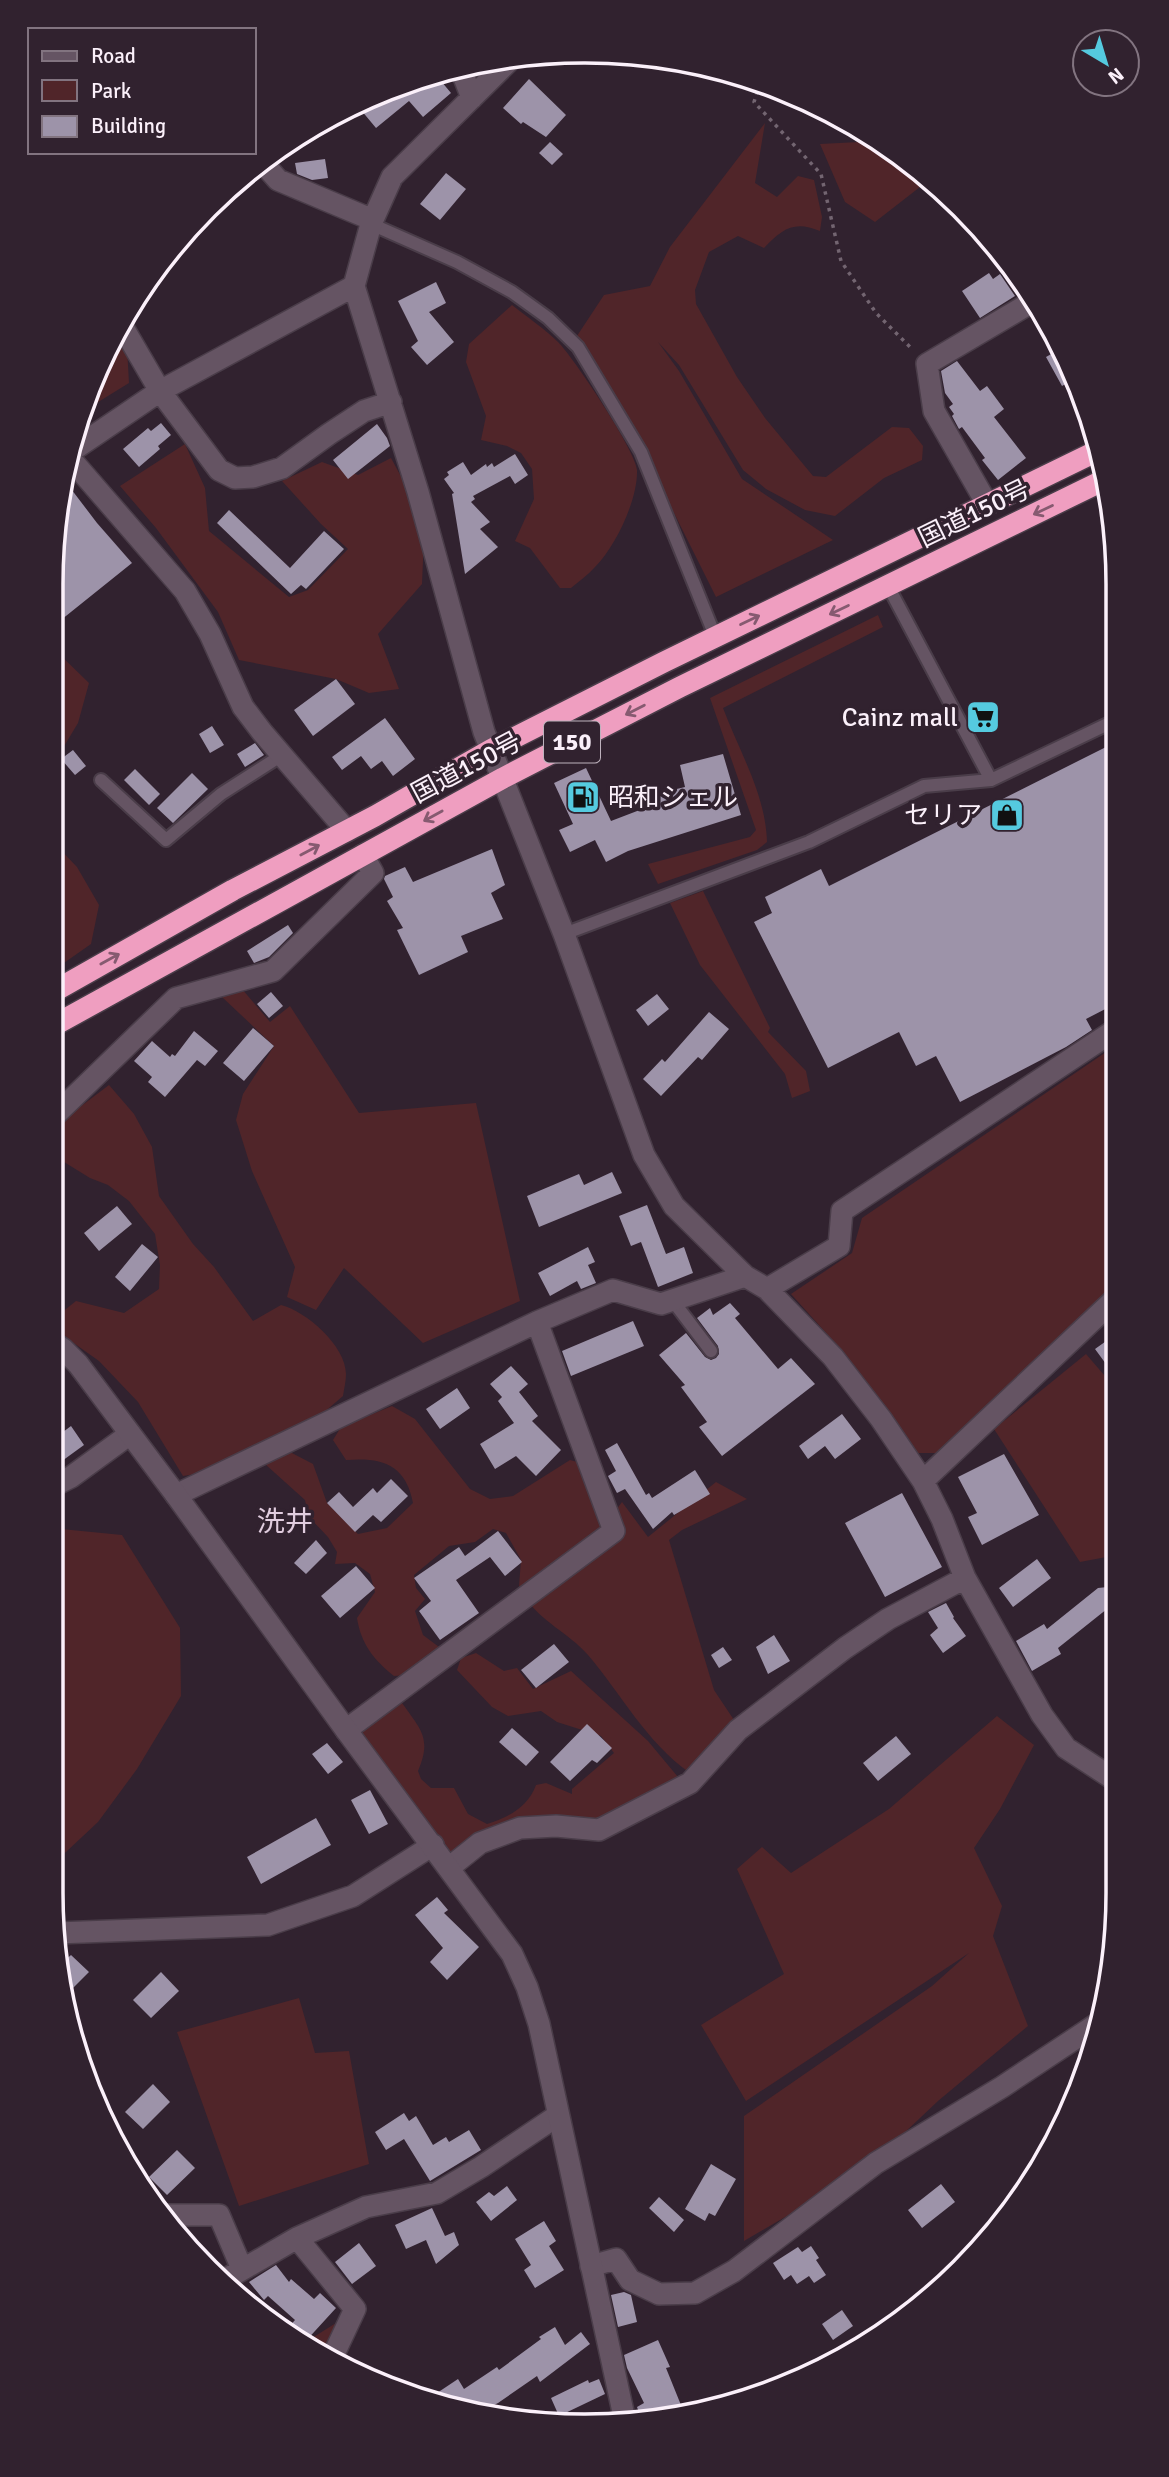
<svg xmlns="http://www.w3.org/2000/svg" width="1169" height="2477" font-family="Signika,'Noto Sans JP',sans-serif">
<rect width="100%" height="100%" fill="#31222f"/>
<path fill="#502529" d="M765,123L755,183L777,197L798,176L814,180L822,217L820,231C794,220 782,229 764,248L738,236L709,252L695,290L696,304L737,377L765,418L813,476L826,477L892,427L909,428L923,446L922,460L884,478L835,516L805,510L766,489L743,470L679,365L658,342L679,371L742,479L833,540L716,597L630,425L573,342L604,295L650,286L670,247Z
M862,134L909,161L929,180L875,222L845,202L820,144L859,142Z
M152,274L157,287L134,322L127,314L140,288Z
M512,305C527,317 545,329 558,342C574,358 636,451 637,470C638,499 616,546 595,567C588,575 579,581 571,588H560L530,548L515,541L534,499L532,469L521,453L507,446L481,440L486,416L466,362L469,344Z
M115,336L127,347L129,383L82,412L91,381Z
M185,444L205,488L209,531L289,597L308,590L348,549L321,524L282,481L322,462L358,475L391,458L417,506L424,536L422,584L378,634L399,689L369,693L336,679L239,660L218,612L156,528L120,486Z
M878,615L883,627L723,708C739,751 766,795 767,842L757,850L658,884L648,864L750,837L756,830L710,698Z
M51,646L89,683L78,723L51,768Z
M51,840L77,867L99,905L91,944L51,972Z
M703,891L770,1028L768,1032L806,1071L810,1091L792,1098L785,1074L700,965L670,903Z
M242,989L270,1022L290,1006L359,1113L476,1103L520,1301L423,1343L344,1268L316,1310L287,1297L295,1267L252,1171L236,1120L243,1094L274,1046L222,997Z
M1115,1046L1116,1291L939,1453H916L845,1354L791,1294L852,1253L862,1218Z
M109,1085L134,1114L152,1147L159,1196L193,1244L214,1267L253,1321L281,1305C306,1311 346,1346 346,1374C346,1381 344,1389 343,1396L308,1426L196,1474L183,1476L138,1402L99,1361L51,1327V1321L76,1301L124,1313L159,1289L160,1265L155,1234L129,1201L108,1185L90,1178L64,1162L52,1141L60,1122Z
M1086,1354L1117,1390V1555L1080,1562L994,1429Z
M392,1406L415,1419L470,1489L490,1499L513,1496L570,1460L581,1463L613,1514L622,1502L648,1537L716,1482L747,1499L682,1530L669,1540L714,1690L738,1726L690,1773C646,1742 622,1695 588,1655C569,1633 541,1622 525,1597L527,1592L519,1586L521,1560L506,1533L493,1529L475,1542L449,1546L414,1575L416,1588L425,1599L415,1611L423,1635L439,1647C432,1665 413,1676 394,1676C374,1660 361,1644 357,1618L375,1592L370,1574L355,1563L335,1564L337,1552L328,1537L308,1516L305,1500L265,1464L290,1452L313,1464L327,1503L358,1534L387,1528L413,1503C406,1464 381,1457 346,1460L333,1440L341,1427Z
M51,1528L122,1535L180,1628L181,1696L137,1769L98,1822L51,1866Z
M476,1653L504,1671L517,1668L533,1689L571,1671L648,1741L678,1777L671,1785L612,1823L520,1828L448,1864L346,1734L376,1703H402C421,1730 432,1738 418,1771L421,1779L431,1788H454L468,1814L487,1824C509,1817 528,1807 536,1785L546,1783L572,1794V1789L614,1753L601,1736L557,1722L541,1711L508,1716L492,1707L457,1670L461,1658Z
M997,1716L1034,1745L1000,1809L974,1848L1002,1906L993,1936L1028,2026L938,2101L864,2171L744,2241V2116L932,1986L969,1953L746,2101L701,2025L784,1974L737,1869L762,1847L791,1873L889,1809Z
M299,1998L315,2053L349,2051L369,2164L239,2206L177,2032Z
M336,2323L324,2357L304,2343Z"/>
<path fill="#9d93a9" d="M436,75L451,93L423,117L409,101L376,128L356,104L380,92L422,79L426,84Z
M529,79L566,115L546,137L523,122L521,124L503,108Z
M550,142L563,154L552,165L539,153Z
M325,159L328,178L312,180L297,174L295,163Z
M446,173L466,189L440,220L420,204Z
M989,273L993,279L1000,274L1015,296L980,318L962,291Z
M436,282L446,303L429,312L454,342L427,365L411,347L418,341L398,301Z
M1060,349L1076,378L1062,386L1046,357Z
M957,361L980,391L987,386L1004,409L994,417L1026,458L998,480L982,460L985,458L962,427L959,429L952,416L954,414L949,407L953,404L945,393L941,371Z
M161,423L171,435L158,446L160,449L139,467L123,449L148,428L151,431Z
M377,424L387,438L390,446L348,479L333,460Z
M515,454L528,475L515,484L510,476L473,496L475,499L471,502L490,522L480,529L498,547L465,574L452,494L454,493L444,479L449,475L447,472L463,462L471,475L486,464L487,467L492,463L494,467Z
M62,477L97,523L132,563L51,628V584Z
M229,510L290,568L324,531L344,549L306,589L301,585L291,594L217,523Z
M336,679L355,704L313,736L294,710Z
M385,718L415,759L393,776L382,761L371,769L361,756L342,770L332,757Z
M212,726L224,745L210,753L199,734Z
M255,743L264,755L245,767L237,754Z
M1114,743L1115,1004L1086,1019L1092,1030L1066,1047L960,1102L936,1056L916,1066L899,1032L828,1068L754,922L772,913L765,897L821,869L829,886Z
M73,750L86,766L75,775L61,759Z
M723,754L741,815L628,851L606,862L595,840L570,852L559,830L573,824L554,783L586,768L611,821L658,803L656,794L685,787L680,765Z
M135,769L160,794L149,805L124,780Z
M192,773L208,789L173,823L157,808Z
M492,849L505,885L491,893L503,919L461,936L468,952L419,975L397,930L403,928L387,901L393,897L384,879L385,876L405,867L413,882Z
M288,925L293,933L269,957L254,963L247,951Z
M271,992L283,1006L269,1018L257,1004Z
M657,994L669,1009L648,1026L636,1010Z
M709,1012L729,1029L702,1060L698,1057L661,1096L643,1079L662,1059L665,1062Z
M253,1028L274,1046L244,1081L223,1063Z
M194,1031L218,1051L205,1066L197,1060L165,1097L148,1082L152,1077L134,1061L152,1041L170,1057L172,1054L175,1056Z
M612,1172L622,1193L539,1227L527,1196L579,1174L584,1185Z
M647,1205L666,1254L684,1247L693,1273L658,1287L641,1242L631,1246L619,1216Z
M117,1206L132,1224L99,1251L84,1233Z
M142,1244L158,1257L130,1291L115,1277Z
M588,1247L595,1262L588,1265L596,1283L581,1289L577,1281L550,1296L538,1273Z
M730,1303L740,1314L735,1318L778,1369L791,1358L815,1384L722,1456L699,1427L707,1422L681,1387L685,1385L659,1355L686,1333L705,1357L711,1360L716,1358L719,1354L718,1346L697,1318L710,1308L713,1315Z
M633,1321L644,1346L571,1376L562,1351Z
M1116,1334L1117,1379L1095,1349Z
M511,1366L528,1384L519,1392L538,1416L532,1421L561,1450L536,1476L516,1456L495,1469L480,1444L514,1423L498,1401L502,1397L490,1384Z
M457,1388L470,1408L440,1429L426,1409Z
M842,1414L861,1439L835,1459L825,1446L808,1459L799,1446Z
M71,1426L84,1445L51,1469V1441Z
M617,1443L646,1495L649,1493L652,1498L695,1470L710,1494L674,1515L672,1512L653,1529L625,1489L617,1493L609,1478L608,1476L616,1471L605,1450Z
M1004,1454L1039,1515L982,1545L968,1517L977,1513L958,1477Z
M391,1479L408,1496L381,1522L373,1515L355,1532L327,1503L339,1492L353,1507L373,1488L377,1493Z
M902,1493L942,1567L885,1597L845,1523Z
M498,1531L522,1562L505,1576L490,1557L456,1580L479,1613L440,1640L419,1611L431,1601L414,1578L459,1547L465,1556Z
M316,1540L327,1553L306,1574L294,1563Z
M1037,1559L1051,1578L1013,1607L999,1588Z
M356,1566L375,1588L340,1618L321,1596Z
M1117,1586V1601L1058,1648L1061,1654L1032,1671L1016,1641L1044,1624L1047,1629L1098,1588Z
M946,1603L954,1617L953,1618L966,1636L943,1653L930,1635L938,1628L928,1612Z
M774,1635L790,1661L768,1674L756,1647Z
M554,1644L569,1662L536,1688L521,1670Z
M723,1647L732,1660L719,1668L711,1655Z
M587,1724L612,1748L597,1763L592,1760L570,1781L550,1762Z
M512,1728L539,1752L526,1766L499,1742Z
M896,1736L911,1754L878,1781L863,1763Z
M327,1743L343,1762L328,1774L312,1754Z
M370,1790L388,1824L369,1834L351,1800Z
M316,1818L331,1845L261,1884L247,1857Z
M437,1897L448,1910L444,1913L479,1947L447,1980L430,1962L443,1948L415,1915Z
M71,1955L89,1972L67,1994L62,1963Z
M161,1972L179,1991L151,2018L133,2000Z
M153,2084L170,2102L143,2129L125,2112Z
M404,2113L409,2121L416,2116L433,2145L446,2137L449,2142L469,2130L481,2150L430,2181L404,2139L386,2150L375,2132Z
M177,2150L195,2168L167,2195L149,2177Z
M711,2164L736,2179L715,2216L709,2213L705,2221L685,2209Z
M941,2184L955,2202L922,2228L908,2210Z
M507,2186L517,2200L491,2221L476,2202L489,2192L494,2196Z
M659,2197L684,2220L674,2232L649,2208Z
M432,2208L445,2236L454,2232L459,2245L436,2264L426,2240L406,2249L395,2225Z
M544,2221L556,2241L549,2246L564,2270L535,2288L524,2270L531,2265L515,2239Z
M359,2243L376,2266L352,2284L335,2262Z
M811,2246L819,2258L816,2260L826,2275L814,2283L809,2276L797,2284L791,2275L784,2280L773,2263L798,2247L802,2252Z
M276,2265L289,2282L291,2279L314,2299L320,2293L336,2308L304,2343L287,2329L295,2320L268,2296L264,2300L249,2282Z
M624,2292L631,2295L637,2322L618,2327L611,2295Z
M842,2310L853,2326L833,2340L822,2324Z
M555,2327L565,2345L581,2332L590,2344L540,2382L537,2376L498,2403L476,2414L431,2397L458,2379L464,2389L497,2367L499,2370L541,2339L539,2337Z
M658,2340L670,2367L666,2368L685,2415L655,2422L642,2421L637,2407L644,2403L627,2368L624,2355Z
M599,2379L605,2394L559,2416L551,2398L588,2380L589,2383Z"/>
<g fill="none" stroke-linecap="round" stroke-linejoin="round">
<g stroke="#4a3d49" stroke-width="16">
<path id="lane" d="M371,224L457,262L512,292L548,318L578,347L641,452L715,636
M888,586L991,780
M101,780L166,840L221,794L282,755
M564,934L809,842L924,786L991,780L1114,721
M673,1301L711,1351"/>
</g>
<g stroke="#4a3d49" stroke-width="24">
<path id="street" d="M512,58L392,177L371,224L354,286L418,492L484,732L564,934L644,1155L674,1206L745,1276L767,1289L833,1357L881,1419L923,1481L942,1519L965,1578L1042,1715L1066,1748L1118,1782
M460,67L472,98
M262,162L278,180L373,220
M121,324L160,391L219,470L235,478L253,477L282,468L329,434L364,411L391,402
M70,452L160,391L354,286
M68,456L185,591L210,634L243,707L262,732L347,831
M987,504L934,411L927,364L1032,302
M51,1119L176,998L273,971L373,873L363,855
M767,1289L839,1246L842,1211L1115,1030
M923,1481L1116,1298
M51,1487L71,1477L130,1434
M176,1495L537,1322L613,1290L661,1304L745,1276
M346,1730L614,1531L537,1322
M450,1867L480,1843L520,1828L556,1826L599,1830L690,1783L738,1730L845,1648L888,1619L965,1578
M57,1933L268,1925L353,1896L433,1845
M162,2215H219L242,2269
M297,2238L355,2309L333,2356L335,2361
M591,2266L616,2259L630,2280L659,2294L695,2293L734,2271L876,2163L1002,2087L1100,2022
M226,2279L297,2238L366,2207L437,2193L481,2167L557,2116"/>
</g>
<g stroke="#4a3d49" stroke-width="24">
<path id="secondary" d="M51,1341L63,1349L78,1364L176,1495L346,1730L512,1954L527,1987L539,2024L625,2421"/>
</g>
<g stroke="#4a3d49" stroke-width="24">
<path id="highway" d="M51,993L233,890L375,816L492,749L664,662L1097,451
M51,1027L503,778L680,687L1104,480"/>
</g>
<path stroke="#736571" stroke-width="3.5" stroke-dasharray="3.5 5" stroke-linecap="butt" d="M760,83L754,102L821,174L841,261L876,313L913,350"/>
<use href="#lane" stroke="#655463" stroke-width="12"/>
<use href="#street" stroke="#655463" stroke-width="21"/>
<use href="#secondary" stroke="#655463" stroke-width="21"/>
<use href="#highway" stroke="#ef9ec0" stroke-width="21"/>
</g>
<defs><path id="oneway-shaft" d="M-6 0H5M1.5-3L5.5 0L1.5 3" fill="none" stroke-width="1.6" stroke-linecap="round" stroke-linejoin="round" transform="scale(1.75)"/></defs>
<g stroke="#865a70">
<use href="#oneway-shaft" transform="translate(1043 510) rotate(154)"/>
<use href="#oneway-shaft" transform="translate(839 610) rotate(154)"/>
<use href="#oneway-shaft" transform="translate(750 620) rotate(-26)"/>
<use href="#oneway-shaft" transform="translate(635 710) rotate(153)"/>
<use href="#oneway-shaft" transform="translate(433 816) rotate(151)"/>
<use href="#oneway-shaft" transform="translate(310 850) rotate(-28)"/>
<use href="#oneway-shaft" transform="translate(110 959) rotate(-29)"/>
</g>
<defs>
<g id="supermarket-square" transform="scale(1.75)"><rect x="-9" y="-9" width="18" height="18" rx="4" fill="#55cadf" stroke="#31222f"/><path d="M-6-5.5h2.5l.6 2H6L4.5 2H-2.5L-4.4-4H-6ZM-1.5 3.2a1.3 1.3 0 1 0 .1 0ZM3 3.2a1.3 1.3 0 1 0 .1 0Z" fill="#111"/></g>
<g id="fuel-square" transform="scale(1.75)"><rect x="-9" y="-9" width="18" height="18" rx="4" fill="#55cadf" stroke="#31222f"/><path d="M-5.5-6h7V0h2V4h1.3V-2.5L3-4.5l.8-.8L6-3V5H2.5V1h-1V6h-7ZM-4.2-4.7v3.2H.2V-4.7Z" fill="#111"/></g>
<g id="shop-square" transform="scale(1.75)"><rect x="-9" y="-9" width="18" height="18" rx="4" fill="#55cadf" stroke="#31222f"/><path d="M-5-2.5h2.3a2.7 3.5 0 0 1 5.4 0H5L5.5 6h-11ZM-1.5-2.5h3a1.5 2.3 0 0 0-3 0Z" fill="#111"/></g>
</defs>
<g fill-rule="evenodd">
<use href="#supermarket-square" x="983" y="717"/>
<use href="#fuel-square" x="583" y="797"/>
<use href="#shop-square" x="1007" y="815"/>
</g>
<g text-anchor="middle" stroke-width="7" stroke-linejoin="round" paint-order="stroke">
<rect fill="#31222f" stroke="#beb2bd" stroke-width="2" x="544" y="721.5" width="56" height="41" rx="5"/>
<g font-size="24" font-weight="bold" fill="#fbf0fa">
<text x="572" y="750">150</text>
</g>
<g font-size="26" fill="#fbf0fa" stroke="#31222f">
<text transform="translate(974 513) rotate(-26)" y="9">国道150号</text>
<text transform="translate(466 767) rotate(-28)" y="9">国道150号</text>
</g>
<g font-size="26" fill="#fbf0fa" stroke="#31222f" text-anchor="end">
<text x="958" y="726">Cainz mall</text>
<text x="608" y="806" text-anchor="start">昭和シェル</text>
<text x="982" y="824">セリア</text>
</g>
<g font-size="28" fill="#e1cddf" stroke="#31222f">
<text x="285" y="1531">洗井</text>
</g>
</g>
<path d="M0 0H1169V2477H0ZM584 63H585A521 521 0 0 1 1106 584V1893A521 521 0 0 1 585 2414H584A521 521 0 0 1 63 1893V584A521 521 0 0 1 584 63Z" fill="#31222f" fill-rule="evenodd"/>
<path fill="none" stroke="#fbf0fa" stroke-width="3.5" d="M584 63H585A521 521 0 0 1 1106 584V1893A521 521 0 0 1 585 2414H584A521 521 0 0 1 63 1893V584A521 521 0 0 1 584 63Z"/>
<rect x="28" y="28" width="228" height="126" fill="#31222f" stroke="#827480" stroke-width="2"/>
<rect x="42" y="51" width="35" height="10" fill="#655463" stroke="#827480" stroke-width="2"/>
<text x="91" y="63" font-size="21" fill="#fbf0fa">Road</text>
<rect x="42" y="80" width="35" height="21" fill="#502529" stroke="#827480" stroke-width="2"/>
<text x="91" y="98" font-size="21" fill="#fbf0fa">Park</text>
<rect x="42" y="116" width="35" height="21" fill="#9d93a9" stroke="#827480" stroke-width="2"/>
<text x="91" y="133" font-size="21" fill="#fbf0fa">Building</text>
<g transform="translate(1106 63) rotate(142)"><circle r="33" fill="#31222f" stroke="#827480" stroke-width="2"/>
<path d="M0-5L12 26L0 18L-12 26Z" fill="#55cadf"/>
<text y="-10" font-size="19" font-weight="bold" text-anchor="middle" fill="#fbf0fa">N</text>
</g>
</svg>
